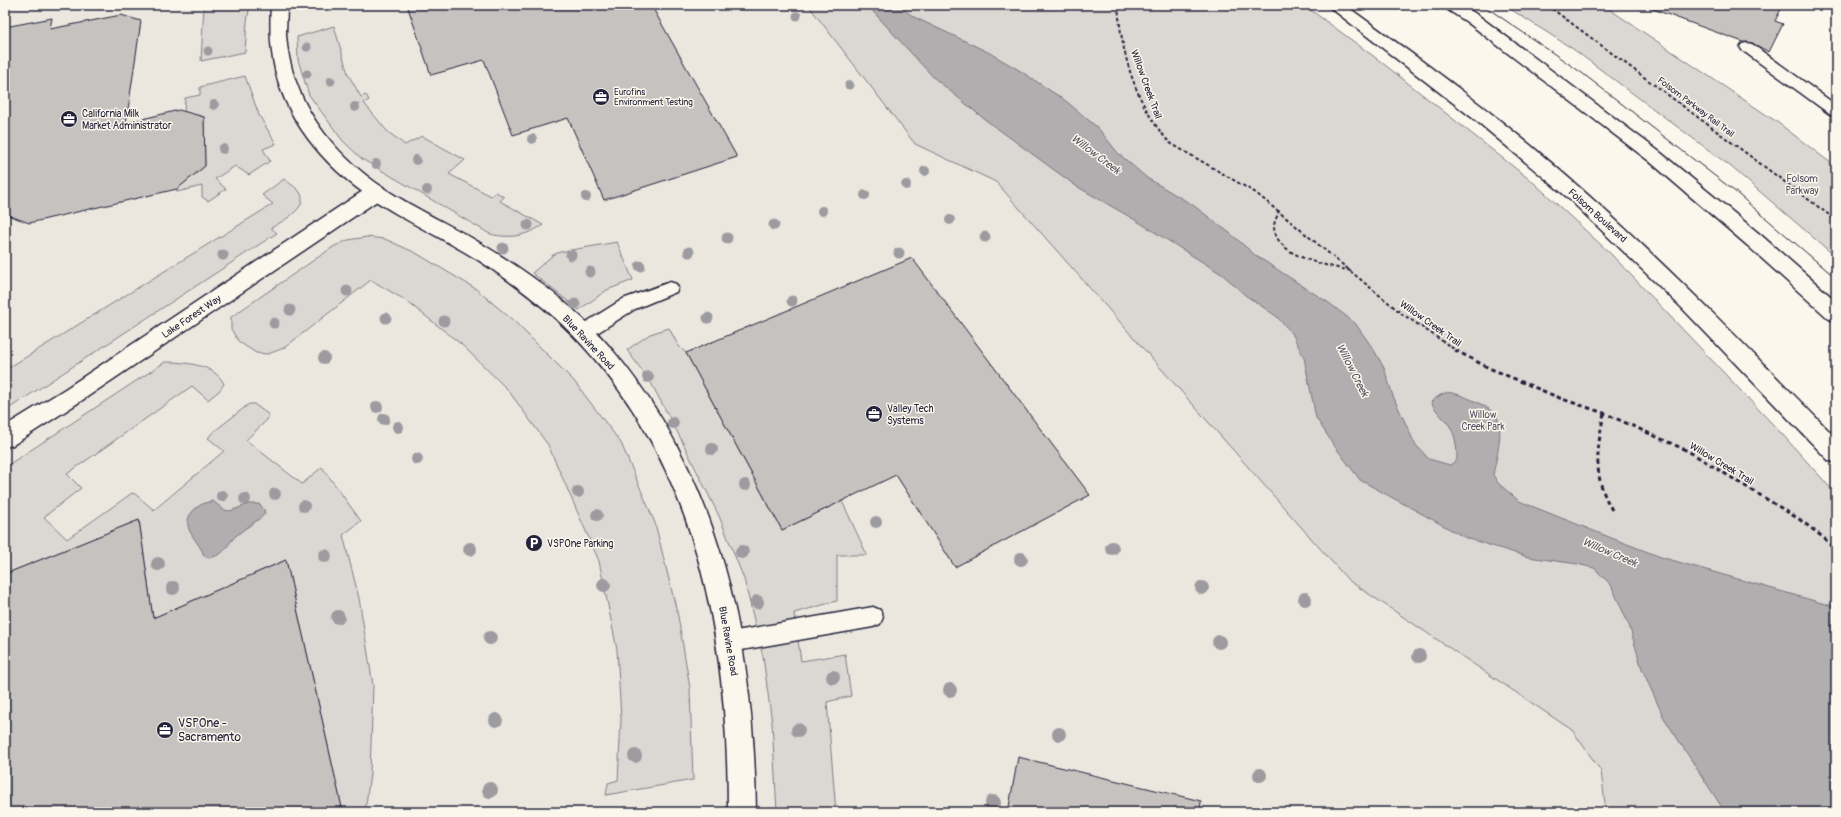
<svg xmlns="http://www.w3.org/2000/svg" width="1841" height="817" font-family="Pangolin,sans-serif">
<rect width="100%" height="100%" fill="#fbf7ec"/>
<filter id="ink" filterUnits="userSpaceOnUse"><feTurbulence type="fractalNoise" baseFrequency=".025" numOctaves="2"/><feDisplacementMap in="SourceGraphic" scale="8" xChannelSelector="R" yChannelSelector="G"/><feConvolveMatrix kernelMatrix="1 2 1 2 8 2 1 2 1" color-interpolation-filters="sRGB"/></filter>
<g filter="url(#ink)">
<path fill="#ebe7df" d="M5,5H1304L1380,61L1534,183L1611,254L1782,434L1836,812H5Z"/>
<path fill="#dbd8d3" stroke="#7e7d87" d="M204,5H250L247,21L245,52L201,61Z
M808,5H1304L1380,61L1534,183L1611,254L1782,434L1836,494V812H1606L1601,771L1572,730L1348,580L996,182L915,144Z
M1504,5H1603L1777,122L1836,167V257L1730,166L1573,49Z
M334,26L348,74L361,97L366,95L369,100L364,103L387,131L405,145L422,136L465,160L449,174L491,196L496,192L504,197L500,201L543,225C526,236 510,239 490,234L362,159L343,141L309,95L298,60L297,37Z
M245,76L259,115L276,144L263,149L270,161L249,175L235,166L215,179L226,189L208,201L202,197V186L177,192V189L205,166L204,117L184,112L185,98L200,95V87Z
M284,179C289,183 298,188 301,194C308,209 281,222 271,228L277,233L5,411V370L273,204L262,195Z
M367,237L385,239L416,253L476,289L515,322L574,381L621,443L655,523L678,616L690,688L693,780L606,795L608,783L618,780L621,719L617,650L599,561L548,445L508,390L461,344L405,300L371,280L284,348L268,354L256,353L239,342L231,329V317L333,247L348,240Z
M617,242L633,280L607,290L579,310L532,273L553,255L560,252Z
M669,328L678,345L686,353L782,530L842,501L867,555H837V601L794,613L801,661L845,654L851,696L827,702L836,812H777L772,723L763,657L744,579L719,516L681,439L651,383L627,350L650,334Z
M165,362C184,362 215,364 224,384L219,391L208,400L192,386L67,474L81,488L44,517L67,539L132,493L135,494L154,510L224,451L208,438L212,433L249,404H254L269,415L267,420L246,440L302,484L322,467L361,521L343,535L359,598L373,685L370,774L365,812H343L286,560L153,618L139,520L5,574V467Z"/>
<path fill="#b1aeb0" stroke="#787681" d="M867,5H898L914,17L988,52L1019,70L1066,101L1098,128L1118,153L1147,178L1193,205L1231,234L1255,255L1329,303L1355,323L1374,350L1384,368L1393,396L1415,444L1429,459L1450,465L1457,460C1457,449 1456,435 1449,425C1443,417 1436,412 1431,402C1437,397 1444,391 1452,393C1463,395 1492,407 1497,417C1504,431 1496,460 1493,475L1498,483L1519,501L1609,537L1661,557L1836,607V812H1725L1664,718L1642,669L1629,625L1611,585L1594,568L1577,564L1528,557L1466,538L1360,480L1333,444L1316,418L1304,358L1292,333L1276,316L1245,295L1223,275L1137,221L1076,186L983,118L933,77Z
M213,501L224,510L230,511L249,504H259L264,509L265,514C257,522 246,527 237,535C226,544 228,554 209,558L204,556C200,540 175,526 196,508C201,504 206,502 213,501Z"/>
<path fill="#c6c2c0" stroke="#22223b" d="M407,5H651L737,157L604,200L568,118L513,135L484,60L431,75Z
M1651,5H1783L1775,21L1783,24L1769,52L1752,43L1743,42L1650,8Z
M121,15L141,21L126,123L179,110L204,117L205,166L177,189L29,223L5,214V27L52,18L50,29Z
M912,258L1090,495L955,567L896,475L782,530L686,353Z
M139,520L153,618L286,560L343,812H5V574Z
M1018,757L1201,801L1200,812H1008Z"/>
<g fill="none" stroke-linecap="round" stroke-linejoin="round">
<g stroke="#22223b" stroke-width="3">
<path id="service" d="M1747,43L1752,44L1836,105V117L1831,115L1742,50L1740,47L1742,44Z
M670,282L676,284L678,288L676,292L635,309L589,338L583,340L577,338L574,333L577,328L623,299Z
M873,607L880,610L883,617L880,624L873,627L730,652L723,649L720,642L723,635L730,632Z"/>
</g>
<g stroke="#22223b" stroke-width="3">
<path id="minor" d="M376,185L383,187L385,192L383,197L81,401L13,445L5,447V426L65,389L369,187Z"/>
</g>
<g stroke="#22223b" stroke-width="3">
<path id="tertiary" d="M271,5H287C287,15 286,25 286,35C291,101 331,153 385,189C415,209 449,224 480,243C527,271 573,304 609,346C722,477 754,644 756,812H728C728,650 702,482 592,356C560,318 520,287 478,260C443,238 405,221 371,198C324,166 282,117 273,59C270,41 270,23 271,5Z"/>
</g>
<g stroke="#22223b" stroke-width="3">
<path id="primary" d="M1327,5H1345C1412,54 1479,101 1542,155C1646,243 1741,341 1836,438V463L1828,460L1681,307L1567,197L1479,123Z
M1443,5H1462L1479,16L1661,153L1762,236L1836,301V321L1829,319L1748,246L1649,161L1467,22L1445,8Z"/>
</g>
<path stroke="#22223b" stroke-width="2" stroke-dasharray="3.5 2.5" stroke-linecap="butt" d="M1118,5C1121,54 1136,106 1170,143L1256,193L1401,313L1457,351
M1547,5L1836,220
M1279,210C1278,215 1275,220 1274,225C1273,257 1329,266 1352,271"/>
<path stroke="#22223b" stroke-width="3" stroke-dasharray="4.5 3.5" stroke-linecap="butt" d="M1455,350L1489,368L1562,399L1604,413L1688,451L1799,519L1824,538L1836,552
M1604,413C1597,450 1592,476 1612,510"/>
<use href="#service" fill="#fbf7ec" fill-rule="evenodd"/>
<use href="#minor" fill="#fbf7ec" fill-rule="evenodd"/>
<use href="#tertiary" fill="#fbf7ec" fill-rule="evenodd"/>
<use href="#primary" fill="#fbf7ec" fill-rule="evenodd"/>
<path stroke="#22223b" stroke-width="1" d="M1483,5L1582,73L1733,190L1836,278"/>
</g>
<g fill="#9d9ba0">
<circle cx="797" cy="16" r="4.5"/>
<circle cx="307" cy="47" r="4.5"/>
<circle cx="208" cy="51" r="4.5"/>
<circle cx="307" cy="74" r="4.5"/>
<circle cx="331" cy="81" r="4.5"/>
<circle cx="849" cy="85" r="4.5"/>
<circle cx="214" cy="105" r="5"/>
<circle cx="355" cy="107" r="5"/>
<circle cx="532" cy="139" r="5"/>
<circle cx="223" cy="149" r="5"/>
<circle cx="416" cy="160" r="5"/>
<circle cx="376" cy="164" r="5"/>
<circle cx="925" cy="171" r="5"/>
<circle cx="906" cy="185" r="5"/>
<circle cx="427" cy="190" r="5"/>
<circle cx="865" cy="195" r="5"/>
<circle cx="586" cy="197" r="5"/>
<circle cx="822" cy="211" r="5"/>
<circle cx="950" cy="220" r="5"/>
<circle cx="528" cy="225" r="5.5"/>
<circle cx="774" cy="225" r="5.5"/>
<circle cx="985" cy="237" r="5.5"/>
<circle cx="727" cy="238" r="5.5"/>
<circle cx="503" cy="248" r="5.5"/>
<circle cx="689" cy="252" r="5.5"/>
<circle cx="899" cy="253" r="5.5"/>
<circle cx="223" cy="255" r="5.5"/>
<circle cx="571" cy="255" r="5.5"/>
<circle cx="640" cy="266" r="5.5"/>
<circle cx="590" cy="272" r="5.5"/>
<circle cx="347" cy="291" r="5.5"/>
<circle cx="792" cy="301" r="5.5"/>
<circle cx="575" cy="304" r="5.5"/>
<circle cx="290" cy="310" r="5.5"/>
<circle cx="386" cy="318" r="5.5"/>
<circle cx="708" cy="318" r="5.5"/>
<circle cx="444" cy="321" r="5.5"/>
<circle cx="274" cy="323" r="5.5"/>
<circle cx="324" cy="358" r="6"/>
<circle cx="648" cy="377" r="6"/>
<circle cx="377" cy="407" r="6"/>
<circle cx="384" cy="419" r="6"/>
<circle cx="673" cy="423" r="6"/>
<circle cx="398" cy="427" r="6"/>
<circle cx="712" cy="449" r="6"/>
<circle cx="417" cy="459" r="6"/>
<circle cx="745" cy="485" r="6"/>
<circle cx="578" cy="492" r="6"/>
<circle cx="275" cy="494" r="6"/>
<circle cx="222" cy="496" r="6"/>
<circle cx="245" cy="499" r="6"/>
<circle cx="304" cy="506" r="6"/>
<circle cx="597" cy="515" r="6"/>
<circle cx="876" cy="522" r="6"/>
<circle cx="1112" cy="548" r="7"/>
<circle cx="470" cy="549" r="7"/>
<circle cx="742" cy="552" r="7"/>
<circle cx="325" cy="556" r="7"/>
<circle cx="1021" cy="559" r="7"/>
<circle cx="158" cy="564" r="7"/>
<circle cx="604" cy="585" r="7"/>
<circle cx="173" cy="588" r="7"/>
<circle cx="1202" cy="588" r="7"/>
<circle cx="1305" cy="599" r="7"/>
<circle cx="757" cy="602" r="7"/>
<circle cx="338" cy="617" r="7"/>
<circle cx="490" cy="638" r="7"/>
<circle cx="1219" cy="642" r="7"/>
<circle cx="1419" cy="656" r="7"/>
<circle cx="833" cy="677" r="7"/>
<circle cx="950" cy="690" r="7"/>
<circle cx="496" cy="720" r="7"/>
<circle cx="798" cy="730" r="7"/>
<circle cx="1059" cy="734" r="7"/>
<circle cx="635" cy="756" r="7"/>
<circle cx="1260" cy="775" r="7"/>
<circle cx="490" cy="790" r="8"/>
<circle cx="993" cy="803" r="8"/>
</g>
</g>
<defs>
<g id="office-disc" transform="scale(0.9)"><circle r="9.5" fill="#22223b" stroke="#fbf7ec"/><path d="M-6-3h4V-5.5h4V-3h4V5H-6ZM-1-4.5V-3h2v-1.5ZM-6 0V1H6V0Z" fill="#fff"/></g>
<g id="parking-disc" transform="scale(0.9)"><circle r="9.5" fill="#22223b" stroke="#fbf7ec"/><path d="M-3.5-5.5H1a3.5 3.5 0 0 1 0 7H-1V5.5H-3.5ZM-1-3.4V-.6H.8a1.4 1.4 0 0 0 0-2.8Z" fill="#fff"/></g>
</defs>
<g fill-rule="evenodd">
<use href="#office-disc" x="601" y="97"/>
<use href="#office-disc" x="69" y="119"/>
<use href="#office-disc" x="874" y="414"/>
<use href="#parking-disc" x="534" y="543"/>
<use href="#office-disc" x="165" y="730"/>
</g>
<g text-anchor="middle" stroke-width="3" stroke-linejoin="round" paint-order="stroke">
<g font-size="9" fill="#22223b" stroke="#fbf7ec" text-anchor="start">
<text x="614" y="95">Eurofins<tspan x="614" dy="10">Environment Testing</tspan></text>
</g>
<g font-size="9" fill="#22223b" stroke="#fbf7ec">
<text transform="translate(1696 107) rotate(37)" y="3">Folsom Parkway Rail Trail</text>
</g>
<g font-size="10" fill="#22223b" stroke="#fbf7ec">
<text transform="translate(1147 84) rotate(70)" y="4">Willow Creek Trail</text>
<text transform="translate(1598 215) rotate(42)" y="4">Folsom Boulevard</text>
<text transform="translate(191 316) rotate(-34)" y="4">Lake Forest Way</text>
<text transform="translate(1431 323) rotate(35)" y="4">Willow Creek Trail</text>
<text transform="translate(589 342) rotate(47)" y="4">Blue Ravine Road</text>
<text transform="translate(1722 463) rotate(31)" y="4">Willow Creek Trail</text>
<text transform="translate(729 641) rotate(80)" y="4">Blue Ravine Road</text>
</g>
<g font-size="10" fill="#22223b" stroke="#fbf7ec" text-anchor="start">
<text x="82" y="117">California Milk<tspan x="82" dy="12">Market Administrator</tspan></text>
<text x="887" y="412">Valley Tech<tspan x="887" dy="12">Systems</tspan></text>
<text x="547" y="547">VSPOne Parking</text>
</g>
<g font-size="10" fill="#505061" stroke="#fbf7ec">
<text x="1802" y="182">Folsom<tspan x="1802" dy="12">Parkway</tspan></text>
<text x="1483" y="418">Willow<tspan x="1483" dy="12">Creek Park</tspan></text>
</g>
<g font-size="11" font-style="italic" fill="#545364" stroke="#fbf7ec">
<text transform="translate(1096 154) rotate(37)" y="4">Willow Creek</text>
<text transform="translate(1353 370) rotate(63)" y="4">Willow Creek</text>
<text transform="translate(1610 552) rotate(23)" y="4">Willow Creek</text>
</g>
<g font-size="12" fill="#22223b" stroke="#fbf7ec" text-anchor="start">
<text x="178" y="727">VSPOne -<tspan x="178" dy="14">Sacramento</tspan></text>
</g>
</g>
<rect width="1841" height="817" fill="none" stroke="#fbf7ec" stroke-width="20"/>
<rect x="10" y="10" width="1821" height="797" fill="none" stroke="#22223b" stroke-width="1.5" filter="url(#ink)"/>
</svg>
